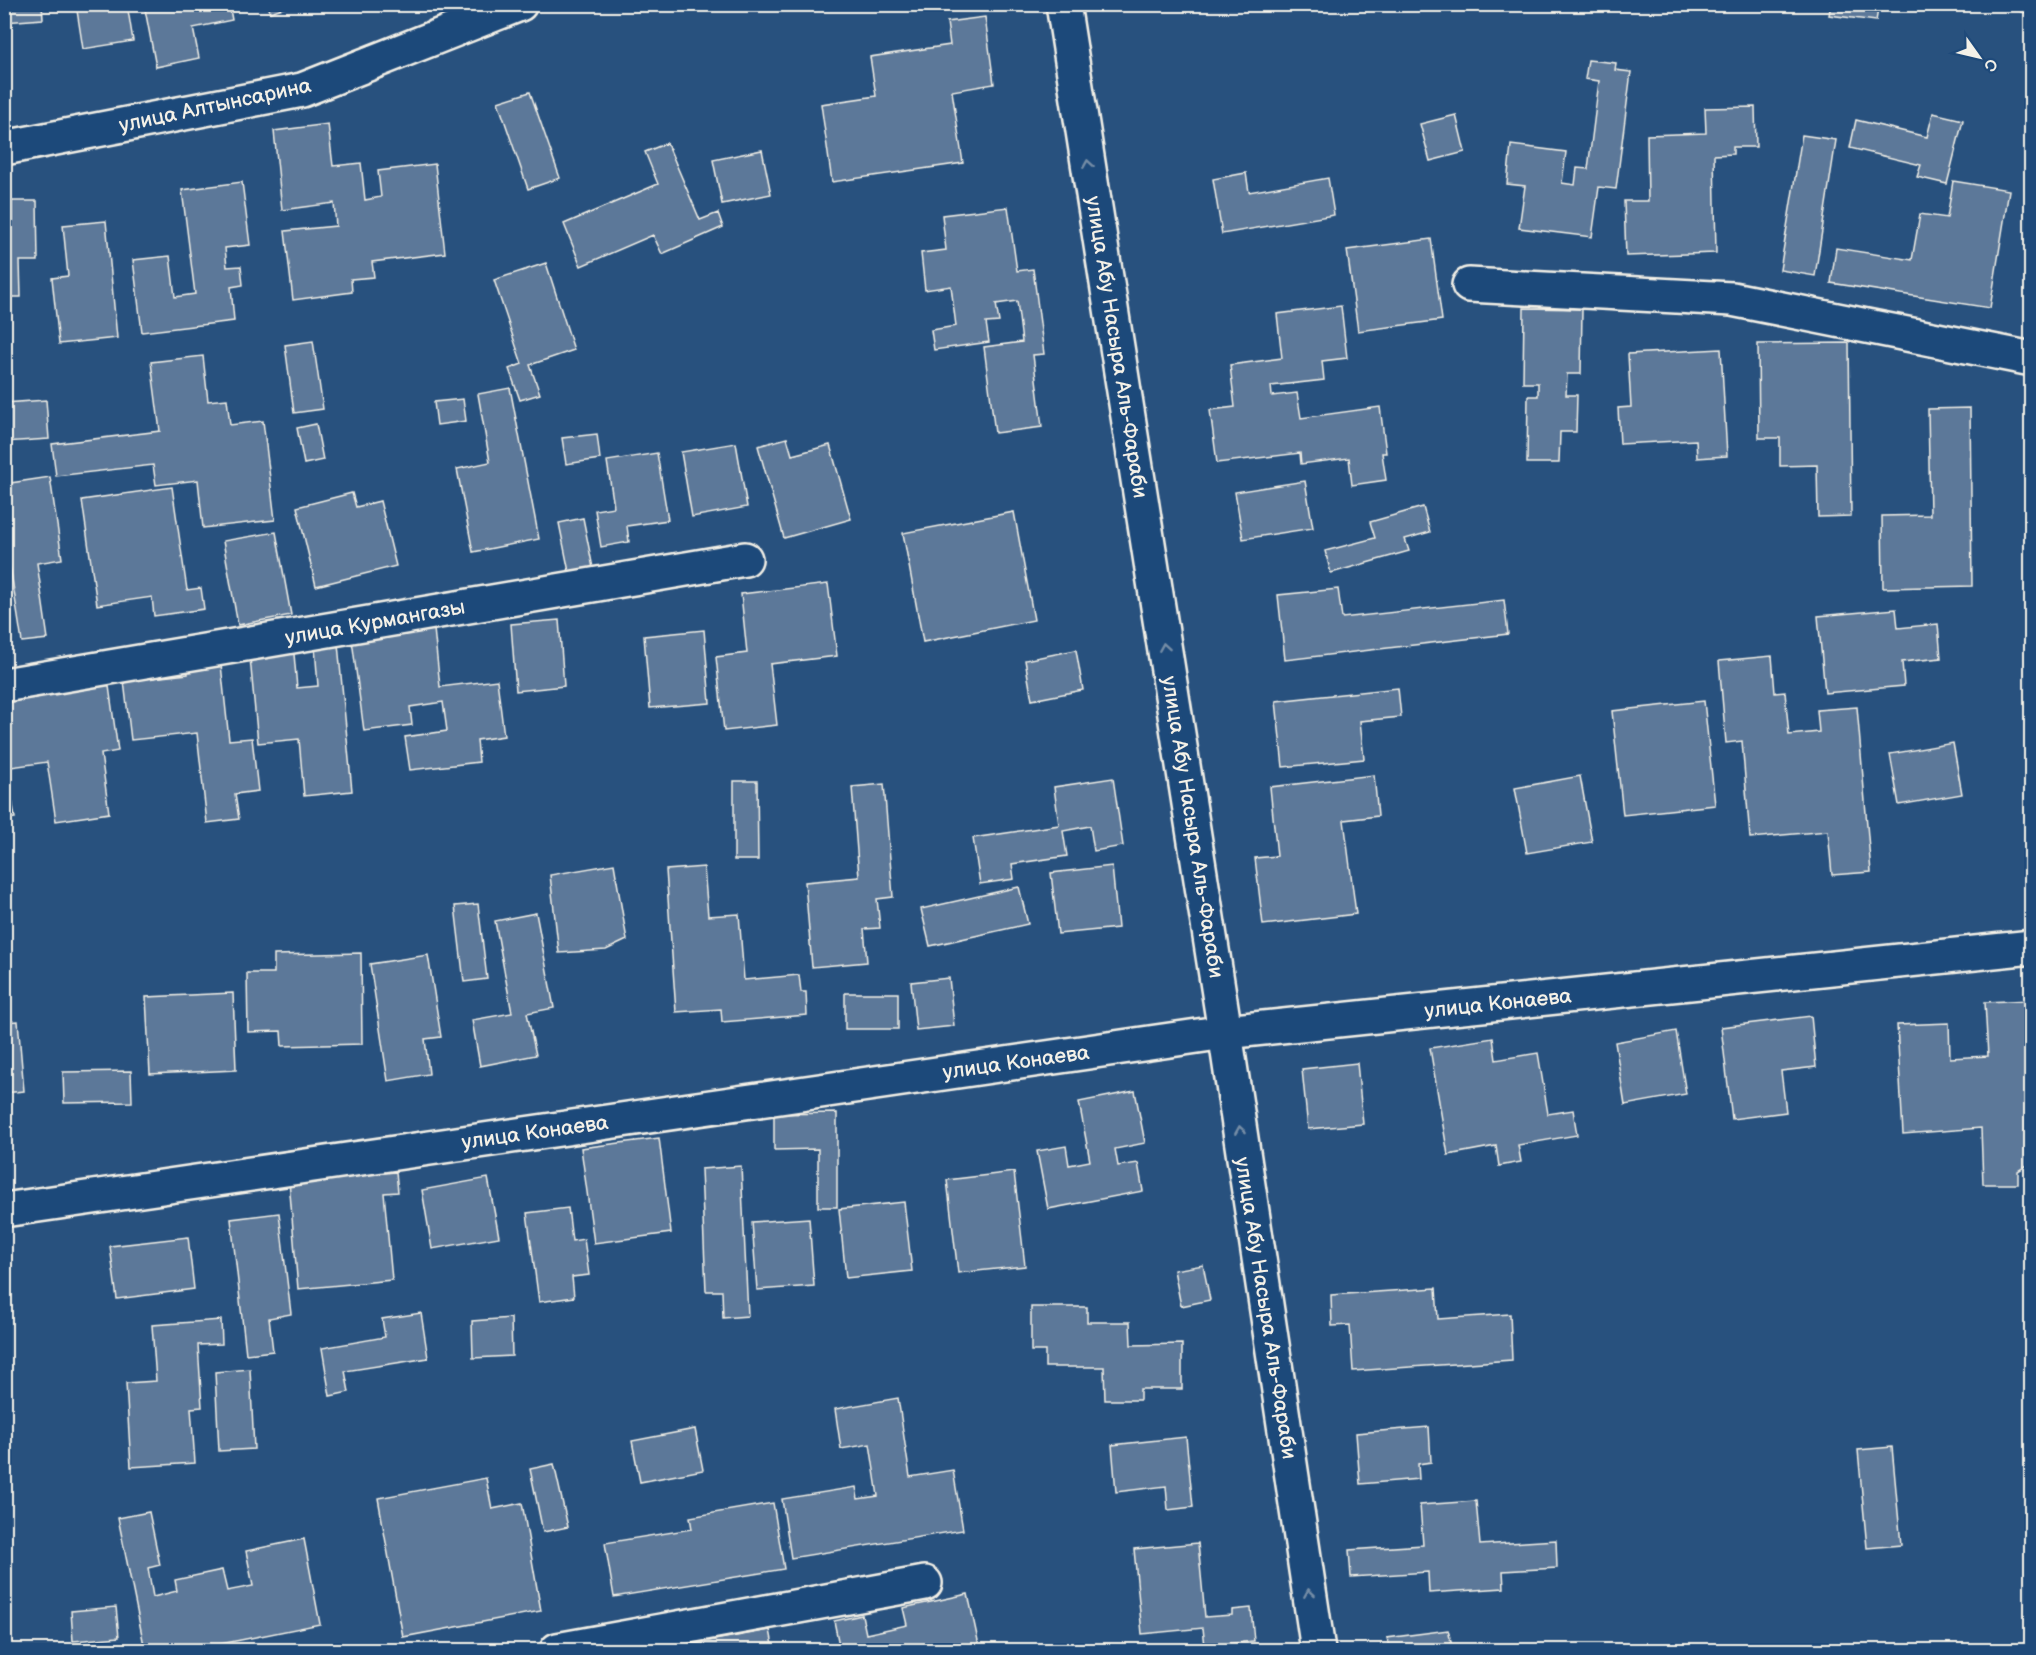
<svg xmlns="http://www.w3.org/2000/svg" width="2036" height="1655" font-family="'Balsamiq Sans',sans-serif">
<rect width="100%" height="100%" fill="#28517e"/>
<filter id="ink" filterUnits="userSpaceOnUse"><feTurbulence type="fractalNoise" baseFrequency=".0167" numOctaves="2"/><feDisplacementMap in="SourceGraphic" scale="12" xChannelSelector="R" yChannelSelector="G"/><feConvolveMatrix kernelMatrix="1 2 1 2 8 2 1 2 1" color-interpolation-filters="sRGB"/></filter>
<g filter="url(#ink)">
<path fill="#5b7899" stroke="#f4f1e8" stroke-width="1.5" d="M4,4H42L43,19L4,22Z
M76,4H127L133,41L83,49Z
M144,4H229L232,20L193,28L199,58L156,67Z
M268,4H296L270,12Z
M1831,4H1879L1876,21L1829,15Z
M1999,4H2032V6L2029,14Z
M985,17L994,84L952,91L963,163L832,182L821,104L876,96L870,57L950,45L947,22Z
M1588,60L1616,63L1615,70L1631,72L1616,189L1599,187L1592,237L1519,228L1525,186L1507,184L1511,145L1566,152L1562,183L1575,185L1577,168L1588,169L1599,81L1585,79Z
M530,92L560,178L528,189L498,102Z
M1755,107L1756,147H1733V154L1714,155L1716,253L1626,256L1624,201H1648L1647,135L1706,133L1705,108Z
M1933,113L1963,120L1947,184L1917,177L1921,165L1850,148L1856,120L1927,137Z
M1456,115L1465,152L1430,161L1420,124Z
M328,124L333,166L361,163L365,200L381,197L378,171L435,164L445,253L372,262L374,277L351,279L352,292L293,300L285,231L336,226L334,203L282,210L274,131Z
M1802,135L1836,140L1815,276L1780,270Z
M667,143L700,220L718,213L723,227L662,254L653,235L581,266L564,224L658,184L645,152Z
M762,150L771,194L722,204L713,160Z
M1246,173L1249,192L1328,178L1334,215L1222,234L1213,179Z
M1953,181L2009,190L1990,308L1831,283L1836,248L1912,260L1920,214L1947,218Z
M242,182L250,245L225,248L227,267L241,266L243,285L231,287L234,321L142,332L133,260L170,256L175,297L195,294L182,190Z
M12,201H37L38,261H20L21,297H4V221H12Z
M1008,207L1017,271L1033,269L1044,354L1033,355L1042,427L995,433L984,347L1022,342L1017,301L996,304L999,322L986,323L989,342L934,350L931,330L956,326L951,286L925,290L921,253L946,250L942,215Z
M106,221L117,338L59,344L52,278L68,276L63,225Z
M1431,239L1442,320L1358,331L1347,250Z
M546,263L574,350L530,365L540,394L520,400L509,369L522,364L494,280Z
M1341,306L1347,358L1322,361L1324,380L1271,386L1272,396L1297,393L1301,418L1380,407L1386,453H1382L1386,480L1352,485L1349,458L1301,464L1300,453L1217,463L1210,410L1235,407L1230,365L1282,358L1277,314Z
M1524,308L1582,309L1581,374H1567L1566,395H1577L1576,432H1560L1559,463H1527L1528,396H1538V383H1523Z
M313,341L323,409L294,413L285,345Z
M1849,343L1851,516L1818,517L1817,465L1780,466V438H1759L1758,344Z
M1721,349L1727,456L1697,458L1696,440L1620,444L1618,408L1631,407L1628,354Z
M203,356L208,401L227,399L230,425L263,421L275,520L203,528L198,480L156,485L153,465L56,476L52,444L160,431L151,362Z
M510,388L539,539L473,552L457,469L490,462L478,394Z
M463,399L466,421L437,425L434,402Z
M46,400L49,439L4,442V403Z
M1970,408L1972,586L1883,588L1882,516L1930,515L1928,409Z
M316,424L323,460L304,464L297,428Z
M597,434L600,459L566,464L562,438Z
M787,438L792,455L830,445L851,519L784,538L758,446Z
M736,443L747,507L692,517L681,452Z
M657,453L668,520L627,526L629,542L601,547L595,510L614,507L607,461Z
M50,477L62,559L37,563L48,639L22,642L4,528V484Z
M1305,481L1313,528L1243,539L1235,492Z
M172,487L187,590L201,588L204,609L154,616L152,597L97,605L82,500Z
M352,493L356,507L380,501L396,566L316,586L297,507Z
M1423,507L1430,532L1405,539L1409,551L1331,573L1325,551L1375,538L1370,522Z
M1014,512L1034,620L923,642L903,533Z
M583,518L593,568L569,572L559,523Z
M276,532L291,615L238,625L223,541Z
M828,584L837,656L770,664L777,725L724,731L716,657L747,653L741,594Z
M1338,589L1342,618L1504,600L1508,634L1285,660L1278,595Z
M1896,609L1898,628L1938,624L1941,658L1902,662L1904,686L1825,693L1818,616Z
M559,620L564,686L516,691L511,624Z
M434,629L440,687L497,680L504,736L477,740L479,762L410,770L405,737L447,731L443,702L410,707L412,725L364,731L352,640Z
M704,630L710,703L650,708L644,636Z
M293,643L297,688L318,686L315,647L338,644L352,791L304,796L299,739L258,743L249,647Z
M1076,650L1083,690L1032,700L1025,660Z
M220,655L229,740L252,738L258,791L235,794L239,819L207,823L197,733L131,740L124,681L188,674L187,659Z
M1772,656L1775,693L1785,692L1789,735L1819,732L1817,710L1857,707L1871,872L1832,875L1828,831L1750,838L1742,741L1726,743L1719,661Z
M108,679L118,751L101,754L109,813L56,821L47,762L11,767L4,716V693Z
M1398,688L1401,717L1360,721L1364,759L1283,767L1276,701Z
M1704,701L1715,805L1623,815L1612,711Z
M1953,743L1962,794L1899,805L1890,754Z
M4,748L15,818L4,819Z
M1374,775L1378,816L1344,820L1356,914L1263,925L1255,858L1277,856L1270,787Z
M1580,776L1592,842L1527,853L1515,788Z
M1113,778L1123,846L1094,851L1090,826L1063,831L1067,856L1012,864L1014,879L980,884L973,838L1059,825L1054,787Z
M734,781H757L758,860H734Z
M884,784L893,897L877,899L880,928L864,929L867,962L812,967L805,882L859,877L852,787Z
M614,864L627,940L606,950L559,953L550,875Z
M1112,866L1118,928L1058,934L1051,873Z
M704,867L708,916L739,914L744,980L799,975L801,992H806L807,1015L722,1022L721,1009L676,1012L666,870Z
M1019,887L1028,924L930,946L921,909Z
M478,904L487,979L464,982L455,906Z
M536,913L554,1008L527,1013L536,1055L480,1066L472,1020L512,1013L495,921Z
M361,953L362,1044L282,1046L281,1031L248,1032L247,973H274V955Z
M428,955L441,1037L425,1039L429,1074L388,1081L370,964Z
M949,978L954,1026L916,1030L911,982Z
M233,993L236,1070L150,1074L146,997Z
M845,993H898V1029H845Z
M2032,1000V1162L2018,1171V1184H1983L1981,1128L1903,1134L1897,1025L1949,1023L1950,1058L1988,1056L1985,1002Z
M1811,1016L1816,1067L1781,1071L1786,1112L1732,1119L1721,1027Z
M18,1021L24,1091L4,1093V1022Z
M1676,1031L1686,1094L1625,1105L1615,1042Z
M1493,1038L1496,1060L1538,1053L1548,1114L1573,1110L1577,1135L1518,1145L1521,1162L1499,1166L1496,1146L1448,1155L1430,1048Z
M1357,1063L1363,1124L1308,1129L1302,1069Z
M131,1071L132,1102L64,1103L63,1072Z
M1135,1091L1145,1143L1115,1149L1118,1166L1138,1163L1143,1191L1048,1209L1037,1151L1066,1146L1069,1165L1090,1161L1079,1102Z
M837,1113V1207H818V1149L774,1150V1114Z
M659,1138L671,1233L594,1243L581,1148Z
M741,1166L748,1316L723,1318L722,1291H706L701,1169Z
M396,1172L398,1192L384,1193L392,1280L298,1289L289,1181Z
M1014,1172L1025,1266L958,1273L947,1180Z
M488,1178L499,1237L432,1249L422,1190Z
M904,1202L912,1271L846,1278L839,1209Z
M568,1208L572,1241L584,1239L589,1275L572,1277L574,1297L539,1302L527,1213Z
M279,1213L291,1314L269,1318L273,1351L246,1354L231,1219Z
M809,1218L814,1286L757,1290L752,1222Z
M188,1237L194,1289L117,1299L110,1246Z
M1203,1265L1210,1300L1181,1306L1174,1270Z
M1436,1288L1438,1319L1510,1314L1512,1360L1353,1371L1350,1325L1332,1326L1331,1295Z
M1031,1307H1087V1322H1130L1131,1345L1182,1344V1389H1140V1400H1105L1104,1367H1045V1351H1031Z
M421,1313L428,1358L345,1371L349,1392L330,1396L322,1348L385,1337L382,1319Z
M511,1318L512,1356L473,1358L472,1321Z
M221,1320L222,1344L198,1345L202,1407L191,1408L195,1463L131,1467L126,1383L156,1381L152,1325Z
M250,1369L254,1449L219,1451L215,1372Z
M898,1398L910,1477L953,1470L963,1530L791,1558L782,1499L856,1487L858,1499L878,1496L870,1444L841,1449L835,1409Z
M1429,1427L1431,1462L1418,1464L1419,1479L1360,1484L1356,1433Z
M695,1429L703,1470L640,1482L632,1441Z
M1186,1437L1193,1507L1168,1510L1166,1486L1116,1492L1112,1445Z
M1892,1447L1901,1545L1867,1548L1858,1450Z
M554,1464L568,1527L543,1532L530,1469Z
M486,1478L492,1509L522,1503L541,1611L403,1637L378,1498Z
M1476,1501L1480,1545L1556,1540L1557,1568L1503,1571L1504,1588L1429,1593L1428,1572L1351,1577L1349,1550L1423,1545L1420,1505Z
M773,1503L784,1569L614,1597L605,1543L692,1529L690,1517Z
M149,1512L160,1565L148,1568L153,1597L177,1591L175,1580L222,1570L227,1591L253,1586L246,1551L304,1539L320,1624L191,1650H145L118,1518Z
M1198,1543L1205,1617L1232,1615V1610L1251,1608L1254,1641L1205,1646L1203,1628L1142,1634L1134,1549Z
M968,1594L980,1650H840L834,1621L862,1615L866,1634L907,1625L903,1608Z
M116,1607L119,1637L73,1641L71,1611Z
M770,1630L774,1650H694L692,1644Z
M1448,1630L1453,1650H1390L1387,1638Z"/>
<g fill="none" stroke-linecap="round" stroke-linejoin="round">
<g stroke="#f4f1e8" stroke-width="38">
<path id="minor" d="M1063,4L1225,1032L1318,1650
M4,148L302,90L520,4
M1469,285L1732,299L2032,359
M4,685L745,559
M4,1210L1225,1032L2032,947
M557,1650L925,1583"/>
</g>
<use href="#minor" stroke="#1f4a7a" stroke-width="33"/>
</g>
<defs><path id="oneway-chevron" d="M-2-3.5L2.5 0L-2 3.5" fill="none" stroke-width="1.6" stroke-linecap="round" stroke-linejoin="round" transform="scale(1.5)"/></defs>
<g stroke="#748da6">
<use href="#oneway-chevron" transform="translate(1088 164) rotate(-99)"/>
<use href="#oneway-chevron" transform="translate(1164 647) rotate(-99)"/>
<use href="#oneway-chevron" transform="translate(1240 1130) rotate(-99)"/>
<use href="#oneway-chevron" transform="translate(1309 1593) rotate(-99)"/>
</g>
</g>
<g text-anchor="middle" stroke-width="4.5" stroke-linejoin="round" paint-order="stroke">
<g font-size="21" fill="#f4f1e8" stroke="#1f4a7a">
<text transform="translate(215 105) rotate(-12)" y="7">улица Алтынсарина</text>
<text transform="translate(1117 347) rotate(81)" y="7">улица Абу Насыра Аль-Фараби</text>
<text transform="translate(375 622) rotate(-10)" y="7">улица Курмангазы</text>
<text transform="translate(1193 827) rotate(81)" y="7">улица Абу Насыра Аль-Фараби</text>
<text transform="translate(1498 1003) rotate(-6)" y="7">улица Конаева</text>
<text transform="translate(1016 1062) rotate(-8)" y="7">улица Конаева</text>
<text transform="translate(535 1132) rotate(-8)" y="7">улица Конаева</text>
<text transform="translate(1266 1308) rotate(81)" y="7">улица Абу Насыра Аль-Фараби</text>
</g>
</g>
<rect width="2036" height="1655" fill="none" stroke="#1f4a7a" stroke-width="24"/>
<rect x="12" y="12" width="2012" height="1631" fill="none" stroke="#f4f1e8" stroke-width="2" filter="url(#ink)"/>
<g transform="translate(1979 57) rotate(124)" stroke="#1f4a7a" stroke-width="4.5" paint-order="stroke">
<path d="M0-4.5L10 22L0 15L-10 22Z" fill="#f4f1e8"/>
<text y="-9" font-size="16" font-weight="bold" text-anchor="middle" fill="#f4f1e8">С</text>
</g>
</svg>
